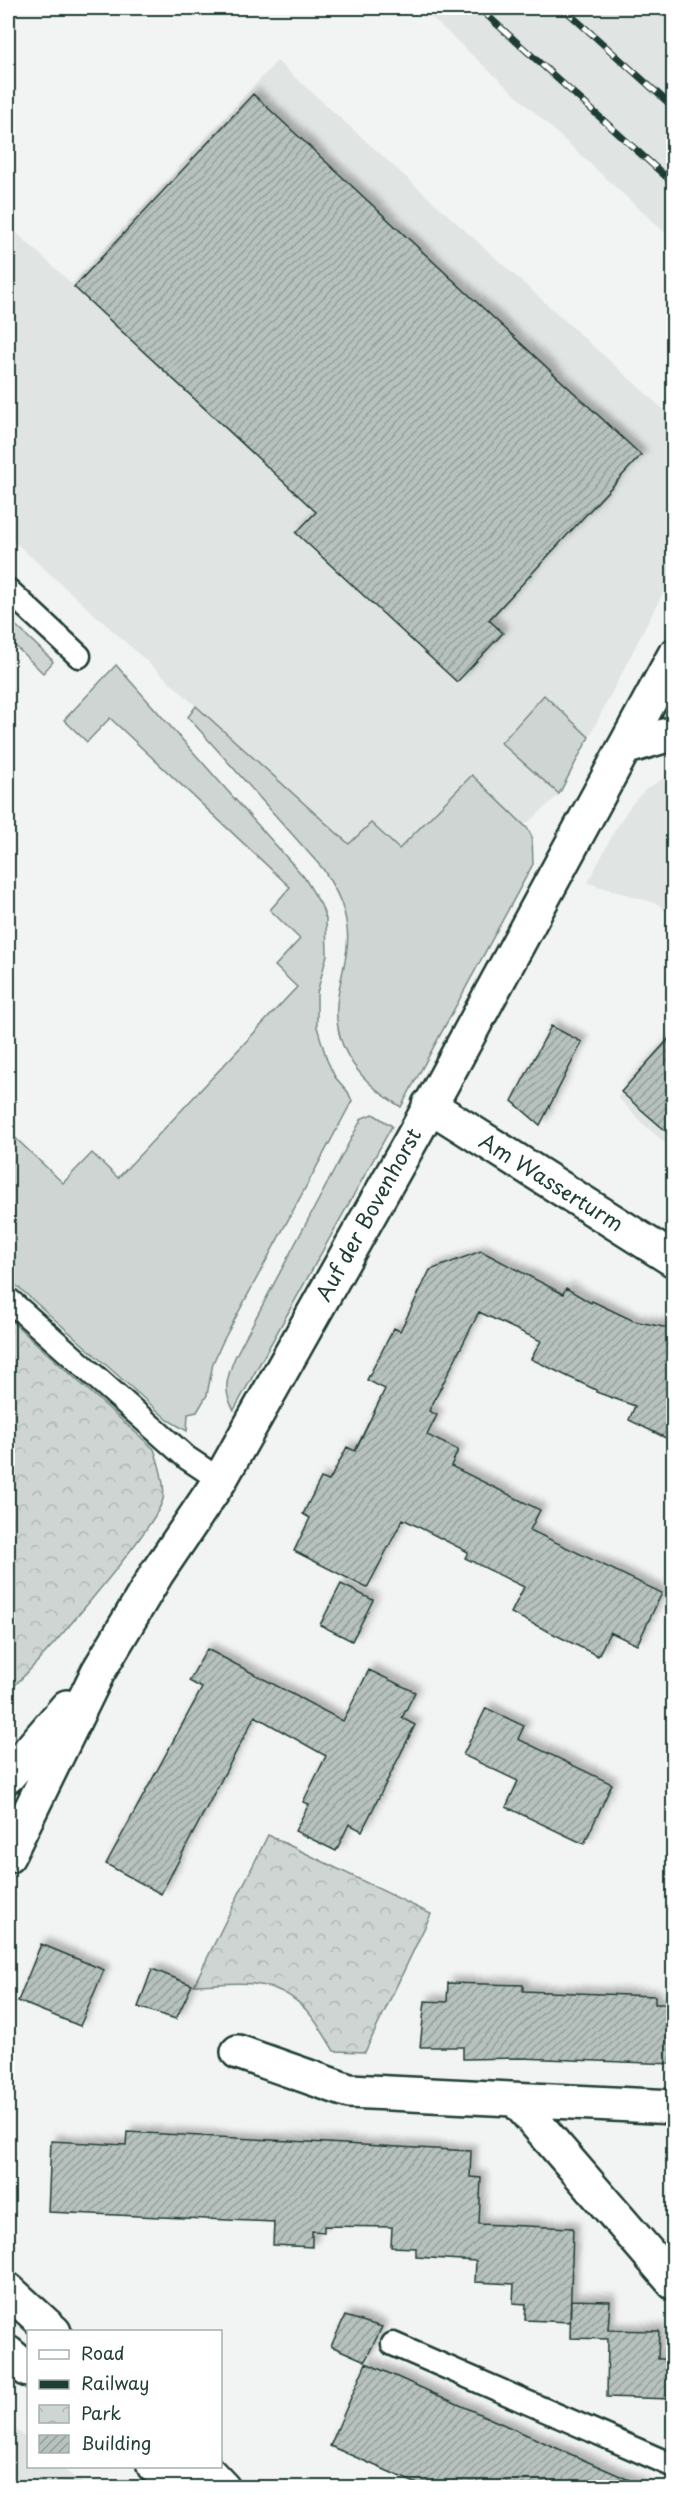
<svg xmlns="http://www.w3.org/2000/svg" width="681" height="2495" font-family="'Playpen Sans',sans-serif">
<defs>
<pattern id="park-crowns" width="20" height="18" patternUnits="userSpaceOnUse" patternTransform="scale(1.5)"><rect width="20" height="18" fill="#ced5d3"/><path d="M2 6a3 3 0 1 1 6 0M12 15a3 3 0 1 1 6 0" fill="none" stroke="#b0b8b6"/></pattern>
<pattern id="building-hatch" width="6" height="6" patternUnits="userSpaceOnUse" patternTransform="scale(1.5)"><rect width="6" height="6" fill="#b7c1bd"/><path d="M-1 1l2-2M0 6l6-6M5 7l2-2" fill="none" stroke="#949e9a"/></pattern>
<filter id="shadow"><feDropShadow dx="5.5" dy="-5.5" stdDeviation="3" flood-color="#0004"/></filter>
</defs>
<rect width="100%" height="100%" fill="#f2f3f3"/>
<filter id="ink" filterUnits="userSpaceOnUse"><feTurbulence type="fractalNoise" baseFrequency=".0167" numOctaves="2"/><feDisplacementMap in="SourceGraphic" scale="12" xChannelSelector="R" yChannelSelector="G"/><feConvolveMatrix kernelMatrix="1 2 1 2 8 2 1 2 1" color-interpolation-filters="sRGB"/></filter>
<g filter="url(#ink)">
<path fill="#e0e4e3" d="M421,8H673V240L430,16Z
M277,61L673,418V573L589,737L544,696L501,742L559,795L524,826L471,776L399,849L349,844L8,536V225L72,284Z
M673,773V918L658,904L588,883L615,830L631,805L646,789Z
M673,1033V1150L640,1121L618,1097Z
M8,2423L28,2440V2466L60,2467L88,2487H8Z"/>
<path fill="#ced5d3" stroke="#768984" stroke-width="1.5" d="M8,618L52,660L53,662L43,673L8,639Z
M116,665L304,877L321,905L326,919L327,955L317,993V1027L327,1060L335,1077L348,1092L352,1101L223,1341L213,1363L207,1395L197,1412L188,1414L187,1431L168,1420L8,1278V1131L63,1183L92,1153L118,1178L297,987L275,966L300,939L270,910L290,887L110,718L87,742L64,720Z
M544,695L589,737L559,794L501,743Z
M196,706L349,844L371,823L399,849L472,775L528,829L532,837L533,864L401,1107C360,1082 330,1046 338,996C341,974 350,950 347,928C345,906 335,888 323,869L188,717Z
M373,1114L392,1126L234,1410C222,1391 227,1377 235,1357L362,1118Z"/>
<path fill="url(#park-crowns)" stroke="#768984" stroke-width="1.5" d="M8,1318L154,1449C158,1461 166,1486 163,1499C157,1526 33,1672 8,1691Z
M268,1835L431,1914L365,2052L334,2051C326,2038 318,2023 308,2012C276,1975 238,1984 194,1985Z"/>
<path fill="url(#building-hatch)" stroke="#1f3d34" stroke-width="1.5" filter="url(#shadow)" d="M253,94L641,455L489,620L503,633L457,682L296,533L316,512L74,287Z
M551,1026L582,1042L540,1125L512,1101Z
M674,1033V1138L621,1092Z
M481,1251L563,1294L566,1288L591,1303L592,1301L634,1321L674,1329V1442L629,1420L635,1406L596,1392V1390L531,1359L541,1341L479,1312L429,1411L437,1415L427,1435L458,1450L451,1466L540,1510L530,1530L662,1593L637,1645L610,1632L598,1656L511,1613L524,1587L465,1558L468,1552L403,1519L367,1588L294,1551L310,1518L303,1514L321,1478L329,1481L347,1447L355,1451L385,1389L367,1380L394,1328L400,1331L430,1270Z
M341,1584L373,1600L352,1641L320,1625Z
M207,1649L343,1721L369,1670L415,1692L402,1718L415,1725L362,1831L349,1824L336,1851L295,1831L309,1804L303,1802L326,1756L255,1716L161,1894L106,1864L202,1688L189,1681Z
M486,1708L524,1726L518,1739L612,1784L584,1844L506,1807L518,1781L463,1755Z
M41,1944L104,1970L80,2026L18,2001Z
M152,1969L192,1985L176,2019L138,2007Z
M448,1983L523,1985V1991L655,1996V2004H674V2064L521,2058L463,2059V2047H420L425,2001L447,2002Z
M127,2132L471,2151L470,2177L481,2178L479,2224L573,2228L570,2322L525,2320L526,2304L513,2303L514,2284L475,2282L476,2261L416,2257V2248L391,2247L392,2227L324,2226V2232L312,2231V2247L273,2245L274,2222L48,2212L51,2141L126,2145Z
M571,2300L610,2301L608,2330L659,2331L658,2359H672L671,2399L607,2397L608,2339L570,2338Z
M345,2316L382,2327L365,2361L331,2346Z
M366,2363L491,2419L645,2487H424L330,2446Z"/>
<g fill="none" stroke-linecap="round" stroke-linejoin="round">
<g stroke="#1f3d34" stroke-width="27">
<path id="service" d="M8,590L79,656
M8,1299L187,1458L220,1480
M393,2344L674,2466"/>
</g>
<g stroke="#1f3d34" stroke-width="38">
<path id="minor" d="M624,748L674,733
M429,1105L674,1260
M8,1776L67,1707
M8,1856L98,1672L157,1573L220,1480L417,1130L674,656
M238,2052L349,2091L674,2107
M516,2100L674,2283"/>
</g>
<g stroke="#1f3d34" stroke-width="38">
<path id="secondary" d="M8,2290L54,2332
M8,2353L28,2370
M154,2466L183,2488
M202,2466L223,2488"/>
</g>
<use href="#service" stroke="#fff" stroke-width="22"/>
<use href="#minor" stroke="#fff" stroke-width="33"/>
<use href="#secondary" stroke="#fff" stroke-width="33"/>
<g stroke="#1f3d34" stroke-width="7">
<path id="rail" d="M479,8L674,184
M563,8L674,108"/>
</g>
<use href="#rail" stroke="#fff" stroke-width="4.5" stroke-dasharray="14" stroke-linecap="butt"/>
</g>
</g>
<g text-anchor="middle" stroke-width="5" stroke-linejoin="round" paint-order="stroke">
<g font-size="21" fill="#1f3d34" stroke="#fff">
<text transform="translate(551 1183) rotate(32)" y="7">Am Wasserturm</text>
<text transform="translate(369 1215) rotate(-61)" y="7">Auf der Bovenhorst</text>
</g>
</g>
<rect width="681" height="2495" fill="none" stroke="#fff" stroke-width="30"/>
<rect x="15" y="15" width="651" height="2465" fill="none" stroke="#1f3d34" stroke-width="2" filter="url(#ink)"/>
<rect x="27" y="2330" width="195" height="138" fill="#ffffff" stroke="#a5b1ae" stroke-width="1.5"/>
<rect x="39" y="2350" width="30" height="9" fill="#ffffff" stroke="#a5b1ae" stroke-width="1.5"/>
<text x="81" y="2360" font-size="18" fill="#1f3d34">Road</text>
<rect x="39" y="2380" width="30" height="9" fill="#1f3d34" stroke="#a5b1ae" stroke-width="1.5"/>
<text x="81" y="2390" font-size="18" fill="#1f3d34">Railway</text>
<rect x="39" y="2405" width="30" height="18" fill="url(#park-crowns)" stroke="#a5b1ae" stroke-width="1.5"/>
<text x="81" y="2420" font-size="18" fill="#1f3d34">Park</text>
<rect x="39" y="2435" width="30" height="18" fill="url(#building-hatch)" stroke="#a5b1ae" stroke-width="1.5"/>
<text x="81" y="2450" font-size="18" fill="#1f3d34">Building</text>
</svg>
